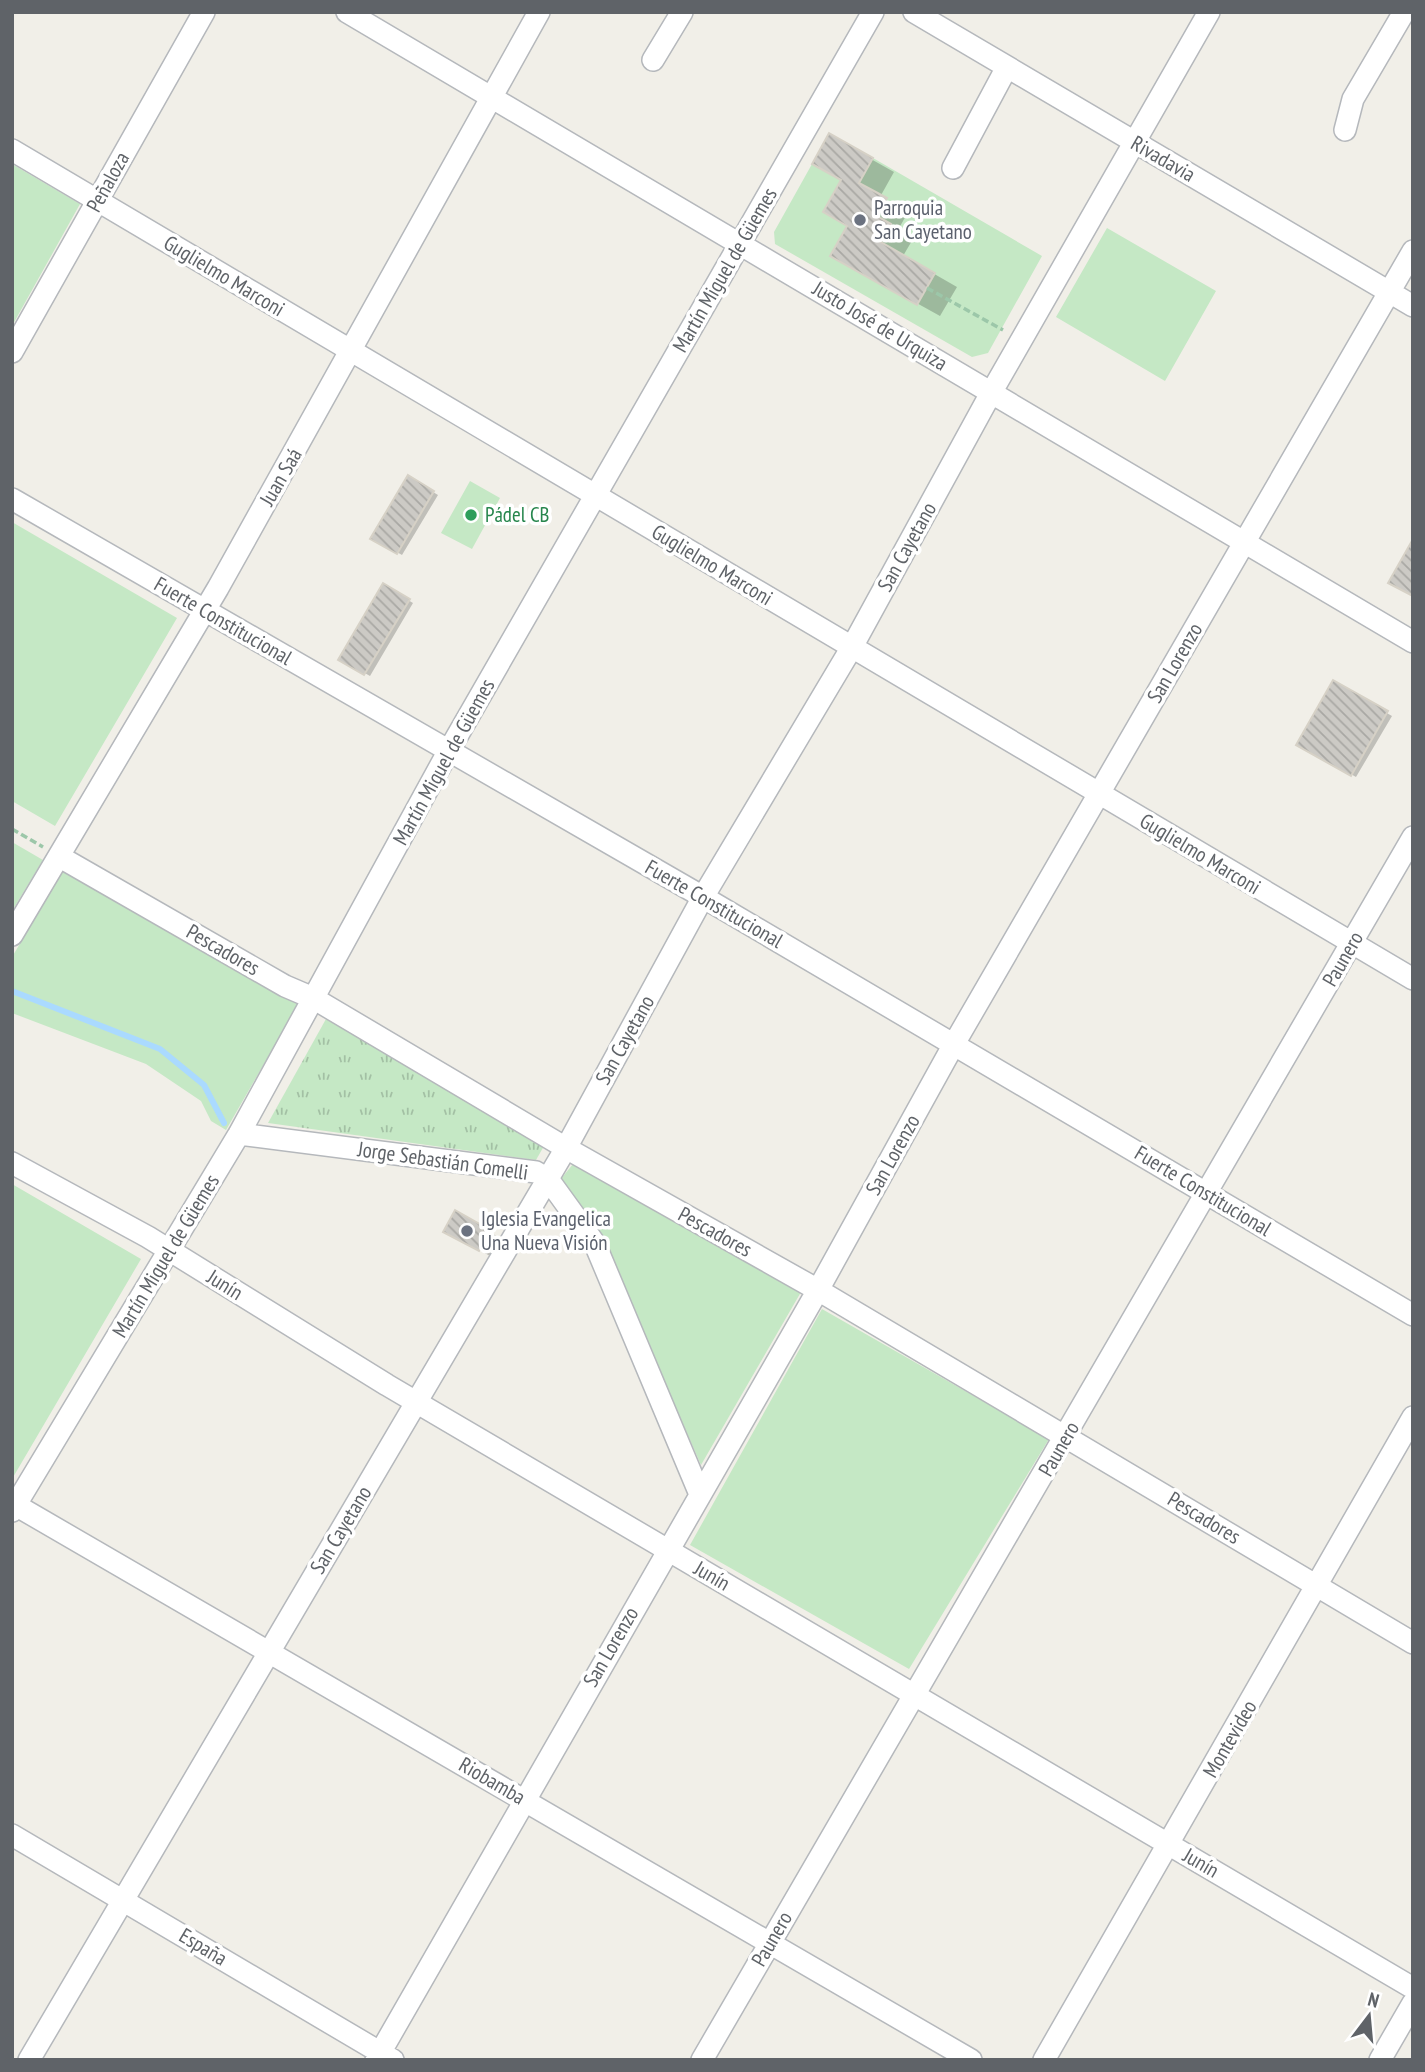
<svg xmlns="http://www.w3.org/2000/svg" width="1425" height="2072" font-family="'PT Sans Narrow',sans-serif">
<defs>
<pattern id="park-tufts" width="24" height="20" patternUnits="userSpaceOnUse" patternTransform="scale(1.75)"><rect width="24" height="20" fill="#c5e8c5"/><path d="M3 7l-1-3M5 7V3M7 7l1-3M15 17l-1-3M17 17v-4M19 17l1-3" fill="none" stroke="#a3c0a4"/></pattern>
<pattern id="building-back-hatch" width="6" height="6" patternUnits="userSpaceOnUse" patternTransform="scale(1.75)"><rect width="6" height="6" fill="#cccac5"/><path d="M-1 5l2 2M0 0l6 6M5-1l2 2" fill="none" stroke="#a9a8a4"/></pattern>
</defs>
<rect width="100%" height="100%" fill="#f1efe8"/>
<path fill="#c5e8c5" d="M873,158L1042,256L988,353L972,357L775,244L774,232L812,164L841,180L823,212L847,226L830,256L917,305L935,273L881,242L891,225L877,216L887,198L859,183Z
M12,164L80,204L12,326Z
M1107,228L1216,291L1165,381L1056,317Z
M470,481L500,498L472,549L441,533Z
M12,522L177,618L55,826L12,801Z
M12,842L43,860L12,911Z
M65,868L299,1003L226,1130L211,1121L201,1101L146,1064L12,1013V957Z
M573,1164L801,1292L701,1465L594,1222L560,1180Z
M12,1184L141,1259L12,1479Z
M822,1309L1049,1439L909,1669L690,1545Z"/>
<path fill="url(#park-tufts)" d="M326,1019L544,1146L536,1160L268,1123Z"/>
<path fill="#0003" d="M830,136L894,172L880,197L908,212L898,230L913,239L903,256L957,287L940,316L832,256L849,226L843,180Z
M408,477L438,495L402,555L373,538Z
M383,585L413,603L370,676L340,659Z
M1334,683L1392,716L1356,777L1298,744Z
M456,1213L500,1238L490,1256L445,1231Z"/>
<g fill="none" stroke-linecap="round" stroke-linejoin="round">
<path stroke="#aadaff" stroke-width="6" d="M12,991L160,1049L204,1085L224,1123"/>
</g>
<path fill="url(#building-back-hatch)" stroke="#d6d1c6" stroke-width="2" d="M829,133L873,158L859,183L887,198L877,216L891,224L881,242L935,273L917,305L830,256L847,226L823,212L841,180L812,164Z
M408,475L434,491L397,554L370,539Z
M1413,539V596L1388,583Z
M383,583L410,599L364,675L338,660Z
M1333,680L1388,711L1351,776L1296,745Z
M455,1210L490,1230L479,1251L443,1232Z"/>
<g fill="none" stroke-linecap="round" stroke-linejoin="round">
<g stroke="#b5b8bc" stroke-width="24">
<path id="minor" d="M347,12L1413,642
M914,12L1413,306
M653,60L682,12
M1345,130L1353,99L1404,12
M12,150L1413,979
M953,168L1007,67
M12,352L204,12
M12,499L703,897L1413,1315
M60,857L285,986L313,998L566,1148L818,1290L1413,1643
M12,935L218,588L539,12
M239,1134L536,1172L548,1179L595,1244L699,1492
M12,1163L148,1237L387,1385L1413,1988
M12,1503L971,2060
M12,1511L239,1134L448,752L873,12
M12,1835L393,2060
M29,2060L566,1148L703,897L852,647L991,393L1209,12
M376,2060L818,1290L954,1044L1413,251
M702,2060L1413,837
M1044,2060L1413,1417
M1380,2060L1413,2003"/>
</g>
<path stroke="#9cc7a9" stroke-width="3.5" stroke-dasharray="7 3.5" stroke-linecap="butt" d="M927,288L1003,330
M12,829L43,847"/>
<use href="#minor" stroke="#fff" stroke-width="21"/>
</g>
<g fill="#6b7280" stroke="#fff" stroke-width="2.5">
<circle cx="860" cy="220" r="7"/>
<circle cx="467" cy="1231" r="7"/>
</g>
<circle fill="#2e9e5b" stroke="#fff" stroke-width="2.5" cx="471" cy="515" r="7"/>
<g text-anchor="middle" stroke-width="7" stroke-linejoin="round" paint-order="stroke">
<g font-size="21" fill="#5f6368" stroke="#fff">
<text transform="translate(1163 159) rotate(30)" y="7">Rivadavia</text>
<text transform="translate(108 182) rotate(-61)" y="7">Peñaloza</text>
<text transform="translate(725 270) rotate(-60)" y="7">Martín Miguel de Güemes</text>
<text transform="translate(224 276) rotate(31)" y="7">Guglielmo Marconi</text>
<text transform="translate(880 326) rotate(31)" y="7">Justo José de Urquiza</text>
<text transform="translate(281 477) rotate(-60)" y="7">Juan Saá</text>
<text transform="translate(907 547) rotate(-61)" y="7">San Cayetano</text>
<text transform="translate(712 565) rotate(31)" y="7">Guglielmo Marconi</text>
<text transform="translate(223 621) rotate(30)" y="7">Fuerte Constitucional</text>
<text transform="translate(1175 663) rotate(-60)" y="7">San Lorenzo</text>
<text transform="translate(444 762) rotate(-61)" y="7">Martín Miguel de Güemes</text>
<text transform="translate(1200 854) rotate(31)" y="7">Guglielmo Marconi</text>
<text transform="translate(714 904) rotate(30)" y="7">Fuerte Constitucional</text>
<text transform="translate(223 950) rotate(30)" y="7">Pescadores</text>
<text transform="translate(1343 959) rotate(-60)" y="7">Paunero</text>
<text transform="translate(625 1040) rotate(-61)" y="7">San Cayetano</text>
<text transform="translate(893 1155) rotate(-61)" y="7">San Lorenzo</text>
<text transform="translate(443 1161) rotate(8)" y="7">Jorge Sebastián Comelli</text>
<text transform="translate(1203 1191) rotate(31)" y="7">Fuerte Constitucional</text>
<text transform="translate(715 1232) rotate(29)" y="7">Pescadores</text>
<text transform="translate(166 1256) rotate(-59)" y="7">Martín Miguel de Güemes</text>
<text transform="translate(225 1285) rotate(32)" y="7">Junín</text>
<text transform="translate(1059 1449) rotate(-60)" y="7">Paunero</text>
<text transform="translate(1204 1518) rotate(31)" y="7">Pescadores</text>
<text transform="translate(341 1530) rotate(-59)" y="7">San Cayetano</text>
<text transform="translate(712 1576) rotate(30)" y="7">Junín</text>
<text transform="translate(611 1647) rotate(-60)" y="7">San Lorenzo</text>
<text transform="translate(1230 1739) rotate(-60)" y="7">Montevideo</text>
<text transform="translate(492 1781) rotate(30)" y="7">Riobamba</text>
<text transform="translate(1201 1863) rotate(30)" y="7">Junín</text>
<text transform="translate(772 1939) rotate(-60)" y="7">Paunero</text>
<text transform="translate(203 1947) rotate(31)" y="7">España</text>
</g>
<g font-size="21" fill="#5b616d" stroke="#fff" text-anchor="start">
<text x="874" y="215">Parroquia<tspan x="874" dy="24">San Cayetano</tspan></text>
<text x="481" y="1226">Iglesia Evangelica<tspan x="481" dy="24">Una Nueva Visión</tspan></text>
</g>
<g font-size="21" fill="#27864d" stroke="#fff" text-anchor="start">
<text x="485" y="522">Pádel CB</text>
</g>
</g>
<rect width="1425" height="2072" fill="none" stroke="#5f6368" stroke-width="28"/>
<g transform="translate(1369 2016) rotate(16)" stroke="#ffffff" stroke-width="5" paint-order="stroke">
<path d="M0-5L12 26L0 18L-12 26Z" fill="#5f6368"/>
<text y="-10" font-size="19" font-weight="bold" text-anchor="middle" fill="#5f6368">N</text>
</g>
</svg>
